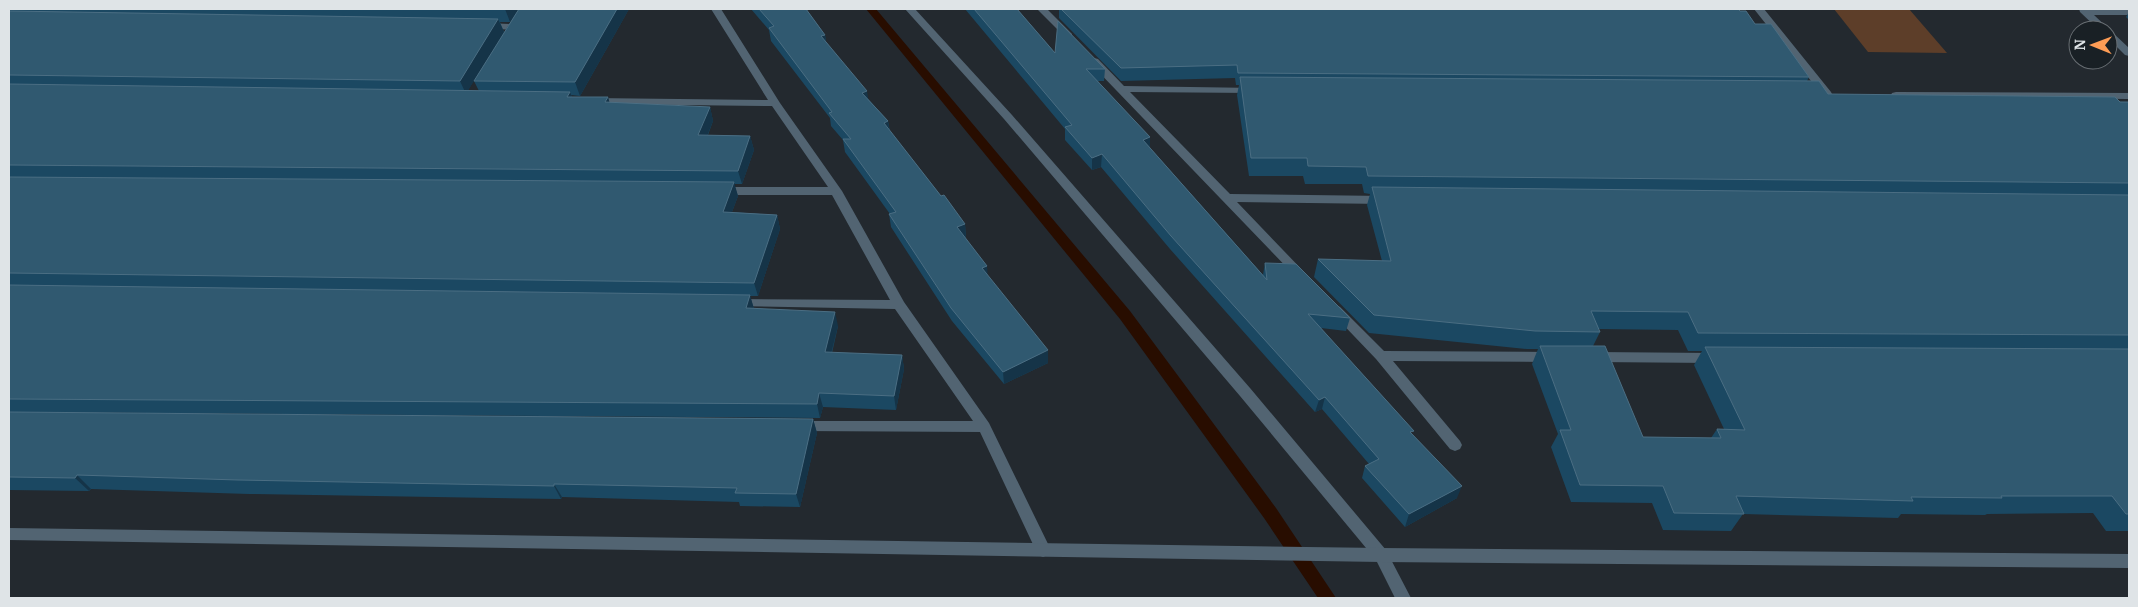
<svg xmlns="http://www.w3.org/2000/svg" width="2138" height="607" font-family="Merriweather,serif">
<rect width="100%" height="100%" fill="#23292f"/>
<path fill="#5d3e29" d="M1834,9H1909L1947,53L1868,52Z"/>
<g fill="none" stroke-linecap="round" stroke-linejoin="round">
<path fill="#280d00" fill-rule="evenodd" d="M866,9H876L1130,311L1276,508L1336,598H1318L1264,518L1120,319Z"/>
<path fill="#526472" fill-rule="evenodd" d="M711,9H721L780,103L842,191L904,302L989,423L1051,550L1048,555L1043,557L1038,555L980,432L799,431L794,430L792,426L794,422L799,421H973L895,309L733,306L731,303L733,300L737,299L890,300L832,195H721L715,191L721,187H828L772,106L593,104L588,101L593,98L768,100Z
M905,9H915L1012,115L1250,388L1386,550L1411,598H1395L1376,560L1240,396L1004,119Z
M1037,9H1047L1072,34V38H1066Z
M1754,9H1764L1831,92L1832,94L1831,96H1823Z
M2079,9H2129V15H2094L2129,48V56L2125,55L2108,38V30H2099L2080,12Z
M485,23L512,24L517,27L512,30L482,28L480,26Z
M1094,58L1098,59L1124,86L1257,88L1258,90L1257,92L1253,93L1130,92L1230,194L1385,196L1391,200L1385,204L1237,202L1307,275L1301,279L1297,278L1090,63V59Z
M1896,92L2129,93V99L1892,97L1891,95L1892,93Z
M1336,305L1340,307L1384,351L1551,352L1556,354L1558,357L1556,360L1551,362L1393,361L1460,441L1462,445L1460,449L1455,451L1450,449L1376,359L1332,313L1330,310L1332,307Z
M1594,352L1714,353L1719,355L1721,358L1719,361L1714,363L1594,362L1589,360L1587,357L1589,354Z"/>
<path fill="#526472" fill-rule="evenodd" d="M9,528L1381,548L2129,554V568L1381,562L9,540Z"/>
</g>
<path fill="#1b4862" fill-rule="evenodd" d="M9,9H629L580,96L571,95L572,97H608L609,103L710,107L713,121L708,135L750,136L754,150L742,184H734L738,196L732,212L777,215L780,229L758,296H750L754,309L838,326L832,353L902,355L904,369L896,410L823,407L820,418L9,412L813,419L817,433L800,507L740,506L739,502L562,497L561,499L249,494L91,489L89,491L9,490ZM516,13L474,81L479,91L468,90L504,32L500,22H510Z
M751,9H806L825,35L826,42L869,100L888,121L890,131L941,196L965,224L966,238H965L987,266V275L1048,363L1004,384L952,321L891,227L889,214H890L845,152L843,140L831,126L830,118L771,41L769,30Z
M965,9H1017L1055,53L1105,69L1104,81H1098L1150,148L1263,275L1265,263L1350,318L1346,331L1321,328L1413,435L1457,498L1405,527L1362,478L1365,466L1369,464L1322,409L1315,412L1170,249L1101,167L1092,170L1065,140V129Z
M1059,9H1738L1809,77L1807,81L1828,94L2129,102V531H2106L2093,513L1987,514L1985,515L1901,514L1898,518L1743,514L1731,531L1663,530L1652,503L1571,502L1551,447L1558,434L1532,364L1538,349H1527L1369,333L1314,277L1318,259L1382,261L1367,205L1370,194L1364,193L1362,184H1305L1303,176H1249L1237,95L1239,85H1236L1235,78L1121,81L1059,18ZM1598,329L1678,330L1688,351H1702L1694,365L1724,429H1717L1711,438L1643,437L1593,346L1600,332Z
M2129,12V20L2126,17Z"/>
<path fill="#153448" d="M505,9H519L510,22Z
M617,9H629L580,96L575,82Z
M498,19L504,32L466,94L460,81Z
M825,35L827,48L821,36Z
M867,91L869,104L862,93Z
M570,92L575,105L567,97Z
M608,97L612,111L605,102Z
M710,107L713,121L702,149L698,135Z
M888,121L890,134L884,123Z
M750,136L754,150L742,184L738,171Z
M1150,137V149L1143,140Z
M1102,154L1101,167L1092,170V158Z
M734,182L738,196L727,225L723,212Z
M777,215L780,229L758,296L754,283Z
M965,224L966,238L958,240L957,227Z
M987,266L988,279L982,268Z
M750,295L754,309L746,308Z
M835,312L838,326L828,366L825,352Z
M1048,350V363L1004,384L1003,372Z
M902,355L904,369L896,410L894,396Z
M819,393L823,407L820,418L817,404Z
M1325,397L1322,409L1315,412L1319,400Z
M813,419L817,433L800,507L796,494Z
M77,475L91,489L89,491L75,478Z
M554,484L562,497L561,499L554,486Z
M1462,486L1457,498L1405,527L1409,514Z"/>
<path fill="#305970" stroke="#4b6e83" d="M519,9H617L575,82L474,81Z
M759,9H806L825,35L821,36L867,91L862,93L888,121L884,123L941,196L944,195L965,224L957,227L987,266L982,268L1048,350L1003,372L951,308L889,214L896,212L843,139H851L829,113L832,112L769,28L774,26Z
M974,9H1017L1055,53L1058,21L1105,69H1086L1150,137L1143,140L1267,280L1265,263L1296,264L1350,318L1308,314L1414,431L1410,432L1462,486L1409,514L1365,466L1379,459L1325,397L1319,400L1171,236L1102,154L1092,158L1065,127L1072,125Z
M1061,9H1738L1740,11H1746L1755,24H1771L1809,77L1238,73L1237,65L1121,68Z
M9,11L498,19L460,81L9,75Z
M1240,77L1819,81L1828,94L2115,97L2120,102H2129V183L1368,176L1366,167L1308,166L1307,158H1251Z
M9,84L570,92L567,97H608L605,102L710,107L698,135L750,136L738,171L9,165Z
M9,177L734,182L723,212L777,215L754,283L9,273Z
M1372,187L2129,195V335L1698,333L1688,312L1591,311L1600,332L1535,331L1374,315L1318,259L1391,261Z
M9,285L750,295L746,308L835,312L825,352L902,355L894,396L819,393L817,404L9,399Z
M1540,346H1605L1643,437L1721,438L1717,429L1745,430L1705,347L2129,349V514H2126L2112,496H2001L2002,498L1911,497L1913,501L1736,496L1744,514L1674,513L1663,486L1580,485L1560,430H1571Z
M9,412L813,419L796,494L735,493L737,488L554,484V486L238,480L77,475L75,478L9,477Z"/>
<rect width="2138" height="607" fill="none" stroke="#dfe4e7" stroke-width="20"/>
<g transform="translate(2093 45) rotate(271)"><circle r="24" fill="#192025" stroke="#686e73"/>
<path d="M0-4L9 19L0 12L-9 19Z" fill="#fd9c55"/>
<text y="-8" font-size="14" font-weight="bold" text-anchor="middle" fill="#dfe4e7">N</text>
</g>
</svg>
